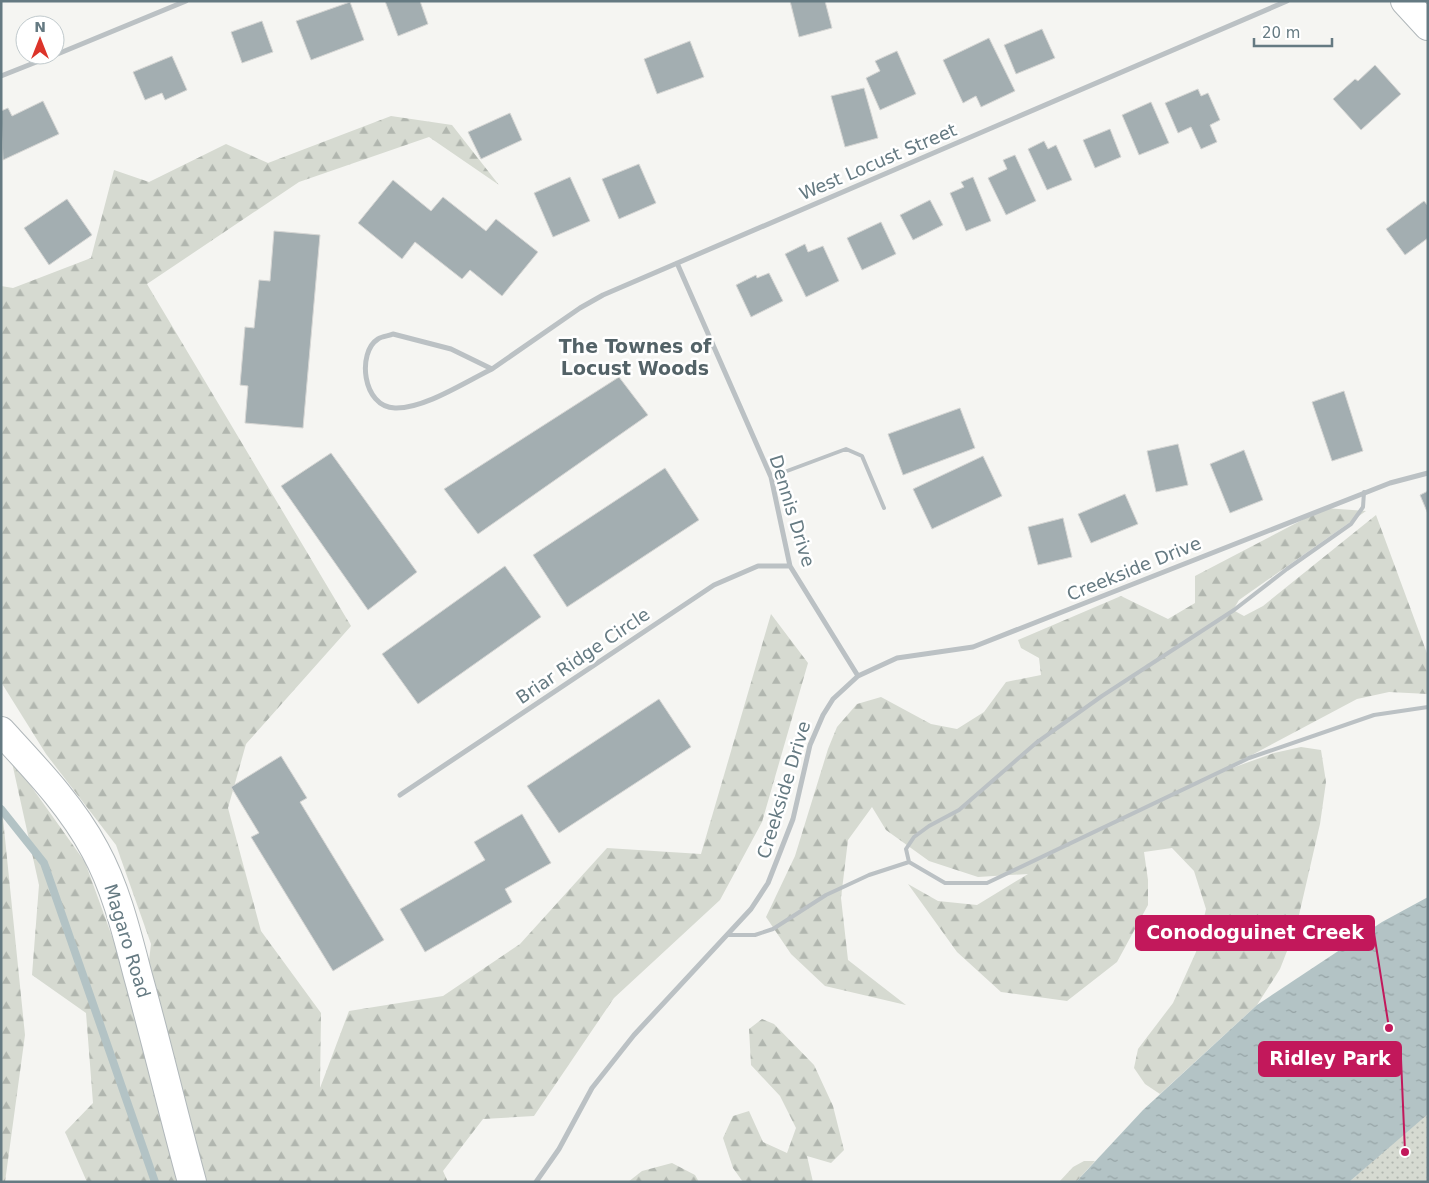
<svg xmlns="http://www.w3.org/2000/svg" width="1429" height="1183" font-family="'DejaVu Sans',sans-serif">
<defs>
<pattern id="forest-firs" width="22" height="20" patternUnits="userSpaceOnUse" patternTransform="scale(1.25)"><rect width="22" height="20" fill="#d6dad1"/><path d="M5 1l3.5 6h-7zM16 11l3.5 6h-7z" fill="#b1b6af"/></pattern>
<pattern id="park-dots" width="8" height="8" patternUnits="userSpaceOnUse" patternTransform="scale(1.25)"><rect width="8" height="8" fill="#d6dad1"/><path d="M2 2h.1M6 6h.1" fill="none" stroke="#b1b6af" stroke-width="1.8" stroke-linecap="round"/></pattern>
<pattern id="water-ripples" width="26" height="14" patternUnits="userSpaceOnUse" patternTransform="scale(1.25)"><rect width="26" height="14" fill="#b3c3c5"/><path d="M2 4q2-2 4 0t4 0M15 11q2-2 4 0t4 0" fill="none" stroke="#95a3a5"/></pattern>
</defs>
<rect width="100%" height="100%" fill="#f5f5f2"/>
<path fill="url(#forest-firs)" d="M391,116L452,125L499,185L429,137L299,182L147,284L351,626L246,744L228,808L261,931L321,1013L320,1088L349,1011L443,996L520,944L607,848L701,854L771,614L808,663L762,822L720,900L614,998L534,1116L483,1119L443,1171L448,1182H87L65,1132L93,1103L86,1013L32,975L39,885L11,758L85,862L142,1019L151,944L116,845L46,754L1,682V286L13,288L91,258L114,170L149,182L226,144L268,163Z
M1325,508L1366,511L1239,600L1233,610L1244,616L1263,606L1376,515L1428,656V694L1389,692L1357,699L1218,773L1274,753L1301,747L1321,750L1326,782L1320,824L1296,928L1280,969L1257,1005L1160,1094L1145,1084L1134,1068L1138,1049L1173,1003L1196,952L1206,909L1194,871L1172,848L1144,852L1148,880V905L1117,962L1067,1001L1001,992L957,952L908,884L938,901L977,905L1028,874L978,877L929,861L886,830L872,807L848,840L841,898L848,960L906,1005L825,986L791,954L766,917L795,856L828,749L837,727L857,704L881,697L931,724L957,729L984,712L1006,682L1041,675L1039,658L1021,648L1018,640L1121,596L1168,619L1195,603V576Z
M1,799L25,1035L5,1182H1Z
M762,1019L774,1024L814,1065L833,1106L844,1150L831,1163L807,1156L813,1182H743L733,1168L723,1138L733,1116L749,1111L763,1142L787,1153L796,1128L780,1096L751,1065L749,1029Z
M1084,1161H1095L1076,1182H1059L1073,1167Z
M672,1163L695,1175L699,1182H628L642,1171Z"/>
<path fill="url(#park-dots)" d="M1428,1114V1182H1349L1417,1122Z"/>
<path fill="url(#water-ripples)" d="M1428,897V1114L1349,1182H1076L1143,1110L1257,1005L1382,922Z"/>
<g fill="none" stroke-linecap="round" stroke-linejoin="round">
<path stroke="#b3c3c5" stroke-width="8" d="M1,809L44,863L155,1182"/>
</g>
<path fill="#a3aeb1" stroke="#d6d6d4" d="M385,1H420L428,24L398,36Z
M790,1H825L832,28L799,37Z
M350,2L364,40L311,60L296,21Z
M262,21L273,52L242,63L231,32Z
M1042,29L1055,58L1016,74L1004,45Z
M989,38L1015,91L981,107L976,96L963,103L943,60Z
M690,41L704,77L657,94L644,59Z
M897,51L916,94L880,110L866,78L880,71L875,61Z
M172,56L187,90L165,100L162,93L145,100L133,72Z
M1375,65L1401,94L1361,130L1333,99L1355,79L1358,81Z
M864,88L878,138L845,147L831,96Z
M1198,89L1201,96L1208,93L1220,120L1210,125L1217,142L1201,149L1191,127L1178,133L1165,103Z
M43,101L59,134L3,160L1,111L8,108L12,116Z
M1151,102L1169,143L1139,155L1122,115Z
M510,113L522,140L481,159L468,132Z
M1110,129L1121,157L1095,168L1083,140Z
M1044,141L1048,149L1056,145L1072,180L1047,190L1028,149Z
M1015,155L1036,201L1006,215L988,178L1007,169L1003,160Z
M639,164L656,203L619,219L602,179Z
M570,177L590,221L553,237L534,193Z
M973,177L991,221L966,231L950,193L964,187L961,182Z
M393,180L431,211L443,197L486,231L496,219L538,252L502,296L470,270L462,279L415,242L402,259L358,223Z
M67,199L92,235L49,265L24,228Z
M930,200L943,225L913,240L900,215Z
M1424,201L1428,206V238L1405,255L1386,229Z
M881,222L896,254L862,270L847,238Z
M274,231L320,235L303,428L245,423L248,386L240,385L245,327L254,328L259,280L270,281Z
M805,244L808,252L823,246L839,281L806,297L785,254Z
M769,273L783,301L751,317L736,285L756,275L757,278Z
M619,377L648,415L478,534L444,489Z
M1344,391L1363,451L1332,461L1312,402Z
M960,408L975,448L903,475L888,434Z
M1178,444L1188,485L1156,492L1147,451Z
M1244,450L1263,500L1230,513L1210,464Z
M331,453L417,572L368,610L281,486Z
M983,456L1002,496L932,529L913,489Z
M665,468L699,520L567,607L533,555Z
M1428,491V514L1420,495Z
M1125,494L1138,524L1091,543L1078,514Z
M1063,518L1072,557L1038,565L1028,527Z
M505,566L541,617L418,704L382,654Z
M659,699L691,747L559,833L527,786Z
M281,756L307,798L300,802L384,940L333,971L251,837L259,833L231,787Z
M522,814L551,863L505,889L512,902L425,952L400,909L485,860L474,842Z"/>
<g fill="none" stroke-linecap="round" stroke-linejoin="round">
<g stroke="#b0b7ba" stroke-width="30">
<path id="secondary" d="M1405,1L1428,26
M1,731C35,768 71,805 95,850C116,888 127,934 138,976C157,1044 173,1113 192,1182"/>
</g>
<path stroke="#bbc1c4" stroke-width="4" d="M771,477L846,449L862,456L884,508
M909,862L906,849L914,837L929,826L959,810L1036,743L1102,696L1234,610L1287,569L1351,524L1363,507L1364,492
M728,935H755L773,929L826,895L869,875L909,862L945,883H987L1249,758L1374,715L1428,707"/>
<path stroke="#bbc1c4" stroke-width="5" d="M55,55L186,1
M1,76L54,55
M677,263L771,477L790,566L858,676
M393,334L451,349L492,369C465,382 424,409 395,408C362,407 357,352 378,339C382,336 389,336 393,334Z
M492,369L580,308L603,295L1287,1
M400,795L714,585L758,566H790
M536,1182L559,1149L592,1088L634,1035L751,909L768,883L793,819L810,745L823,715L833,699L858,676L897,658L973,647L1390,483L1428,473"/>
<use href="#secondary" stroke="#fff" stroke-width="28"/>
</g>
<g text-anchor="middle" stroke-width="5" stroke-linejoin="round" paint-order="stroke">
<g font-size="18" fill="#657a82" stroke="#fff">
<text transform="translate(878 162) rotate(-23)" y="6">West Locust Street</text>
<text transform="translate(792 511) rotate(73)" y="6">Dennis Drive</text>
<text transform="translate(1134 569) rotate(-22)" y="6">Creekside Drive</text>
<text transform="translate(583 656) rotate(-34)" y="6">Briar Ridge Circle</text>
<text transform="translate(784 790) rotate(-73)" y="6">Creekside Drive</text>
<text transform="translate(127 941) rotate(73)" y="6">Magaro Road</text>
</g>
<g font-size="19" font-weight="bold" fill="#536267" stroke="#fff">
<text x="635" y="353">The Townes of<tspan x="635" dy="22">Locust Woods</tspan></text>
</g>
</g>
<path fill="none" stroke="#c2185b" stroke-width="2" d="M1389 1028L1374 933M1405 1152L1401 1059"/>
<g fill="#c2185b" stroke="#fff" stroke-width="2">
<circle cx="1389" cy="1028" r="5"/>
<circle cx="1405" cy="1152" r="5"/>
</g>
<g fill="#c2185b" stroke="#c2185b" stroke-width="2">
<rect x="1136" y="916" width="238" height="34" rx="5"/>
<rect x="1259" y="1042" width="142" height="34" rx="5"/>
</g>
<g font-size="19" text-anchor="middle" font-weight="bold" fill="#fff">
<text x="1255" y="939">Conodoguinet Creek</text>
<text x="1330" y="1065">Ridley Park</text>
</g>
<rect width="1429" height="1183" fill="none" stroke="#657a82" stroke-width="5"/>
<g transform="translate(40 40)"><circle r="24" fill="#ffffff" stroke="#c1cacd"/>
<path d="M0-4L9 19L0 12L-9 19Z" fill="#dc342a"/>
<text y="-8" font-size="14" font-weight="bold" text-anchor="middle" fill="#657a82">N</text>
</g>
<path d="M1254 38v8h78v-8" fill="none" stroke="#657a82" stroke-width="2.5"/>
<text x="1262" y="38" font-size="15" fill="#657a82" stroke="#ffffff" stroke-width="4" paint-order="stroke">20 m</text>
</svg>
